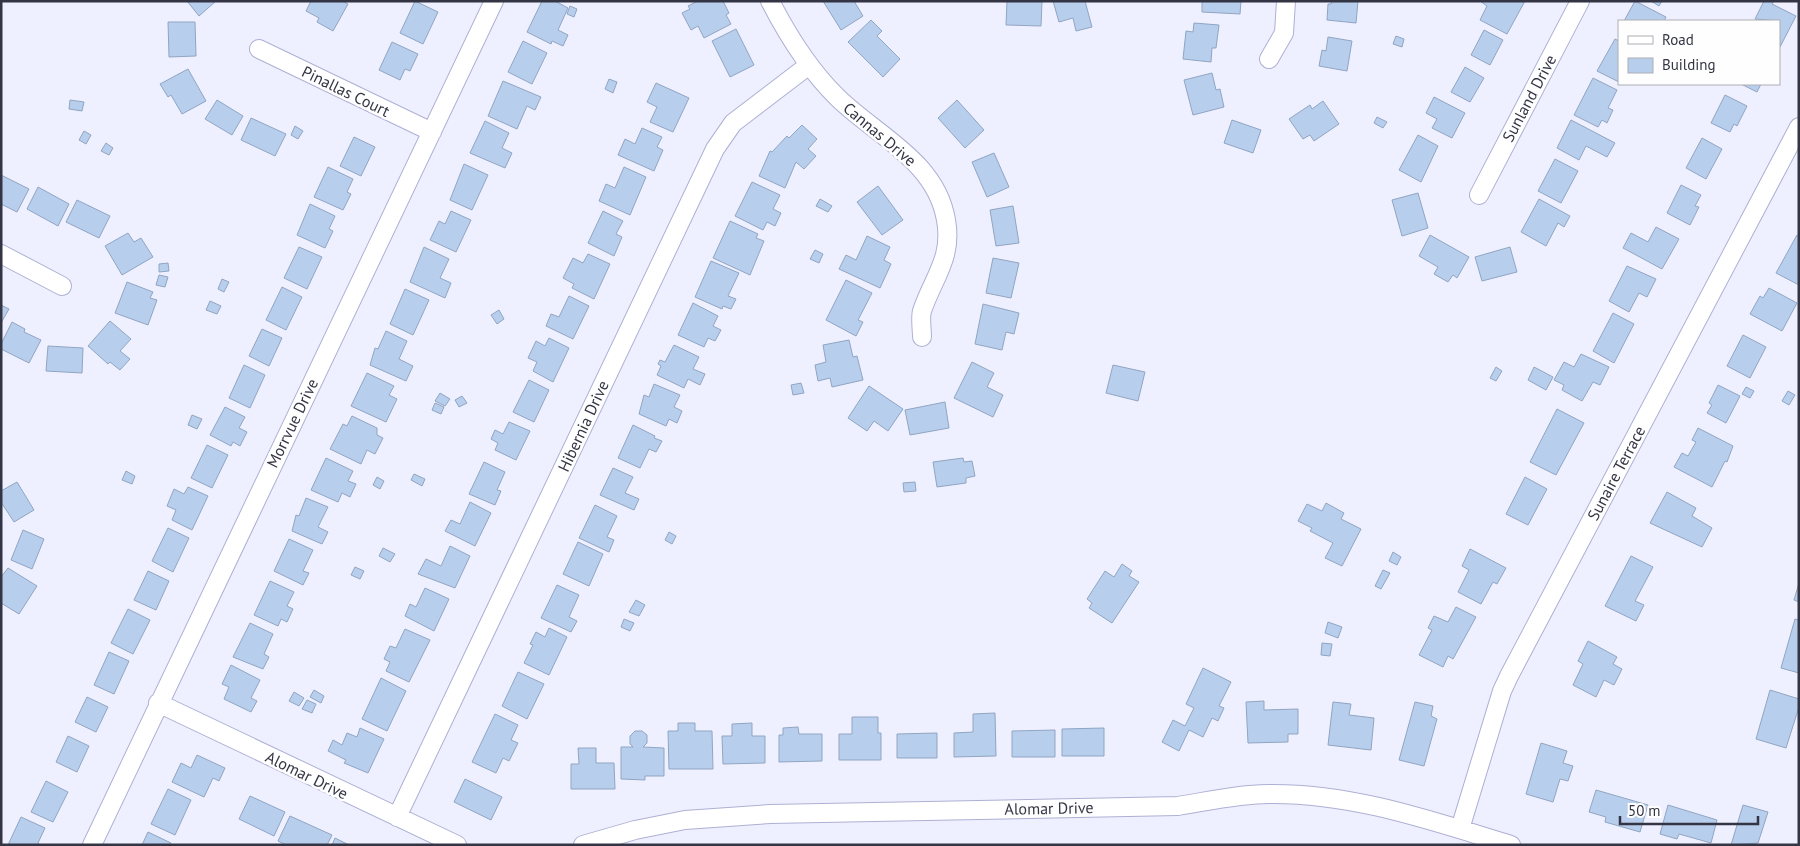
<svg xmlns="http://www.w3.org/2000/svg" width="1800" height="846" font-family="'PT Sans',sans-serif">
<rect width="100%" height="100%" fill="#eff0ff"/>
<path fill="#b8ceed" stroke="#90a5c2" d="M187,1H216L199,16Z
M311,1H342L348,4L333,31L317,22L319,18L306,11Z
M415,1L438,12L423,44L400,33Z
M542,1H555L568,8L558,30L568,35L563,46L552,41L551,44L527,32Z
M698,1H723L729,13L726,15L731,24L704,38L698,26L691,30L682,13L690,9L688,6Z
M823,1H854L863,16L841,30Z
M1007,1H1042L1041,26L1006,25Z
M1053,1H1085L1092,27L1076,31L1073,18L1059,22Z
M1202,1H1241L1240,14L1202,12Z
M1332,1H1358L1356,23L1327,20L1328,4H1331Z
M1480,1H1525L1507,34L1480,20L1487,6Z
M1635,1L1666,17L1664,21H1624Z
M1651,1H1662L1659,6Z
M1764,1H1774L1772,4L1796,16L1780,47L1779,21L1755,19Z
M570,6L577,9L574,17L567,14Z
M871,20L882,31L877,36L900,59L883,77L848,42Z
M168,22H195L196,56L169,57Z
M1194,23L1219,25L1216,48H1212L1211,62L1183,59L1186,31L1193,32Z
M736,29L754,65L730,77L712,41Z
M1484,30L1503,40L1490,65L1471,55Z
M1396,36L1404,39L1402,47L1393,44Z
M1328,37L1352,41L1347,71L1319,66L1322,50L1326,51Z
M1615,39L1619,41V82L1597,71Z
M523,41L547,53L532,84L508,72Z
M392,42L418,54L410,71L405,69L400,80L379,70Z
M1465,67L1484,78L1470,102L1451,92Z
M188,69L206,101L182,114L171,95L168,97L160,84Z
M1212,73L1216,90L1220,89L1224,107L1193,115L1184,80Z
M1593,78L1617,90L1608,108L1613,110L1607,123L1602,120L1598,127L1574,115Z
M609,79L617,82L613,93L605,89Z
M503,81L541,97L535,110L527,106L517,129L488,116Z
M656,83L689,98L673,132L650,122L657,107L647,102Z
M1741,84H1761L1757,92Z
M1725,95L1747,106L1737,126L1734,124L1730,132L1711,123Z
M1434,97L1465,113L1452,138L1432,128L1437,119L1426,113Z
M70,100L84,102L82,111L69,109Z
M217,100L243,116L232,135L205,119Z
M957,100L984,130L965,148L938,118Z
M1323,101L1339,124L1314,141L1310,135L1303,139L1289,119L1310,105L1312,109Z
M1377,117L1387,122L1383,128L1374,123Z
M251,118L286,134L275,156L241,140Z
M1232,120L1261,130L1253,153L1224,143Z
M1571,120L1615,143L1607,157L1586,146L1579,160L1557,148Z
M485,121L509,133L502,148L512,153L505,168L470,153Z
M802,125L817,139L808,149L816,156L804,169L796,162L785,188L759,176L770,151L772,152L787,136L789,138Z
M295,126L303,131L298,139L291,135Z
M642,128L662,137L657,147L663,150L654,171L618,155L625,139L635,144Z
M84,131L91,135L86,144L79,140Z
M1418,135L1438,146L1421,182L1399,170Z
M354,137L375,147L361,176L340,166Z
M1702,138L1722,149L1706,179L1686,168Z
M106,143L113,148L109,155L101,151Z
M994,153L1009,187L987,197L972,162Z
M1555,159L1578,171L1561,203L1538,191Z
M464,164L488,175L472,210L450,200Z
M328,167L353,179L347,192L351,194L343,210L314,197Z
M624,167L646,177L630,215L599,201L606,184L615,188Z
M1,175L29,189L17,212L1,204Z
M752,182L780,195L773,209L781,213L775,226L767,222L763,230L735,216Z
M1681,185L1701,195L1695,206L1699,207L1690,225L1667,213Z
M878,186L903,220L882,235L857,202Z
M38,187L69,204L58,226L27,209Z
M1418,193L1428,228L1402,236L1392,200Z
M820,199L832,206L828,212L816,206Z
M1539,199L1570,216L1564,227L1558,223L1546,246L1521,232Z
M77,200L110,216L99,238L66,222Z
M310,204L335,216L329,229L333,231L325,248L297,235Z
M1013,206L1019,243L996,246L990,210Z
M451,211L471,220L456,252L430,240L439,221L445,224Z
M603,211L623,221L616,234L622,237L614,256L588,243Z
M730,221L758,234L756,238L764,241L750,275L713,258Z
M1656,227L1679,239L1662,269L1623,248L1631,233L1648,242Z
M128,233L134,242L141,238L153,257L122,275L105,246Z
M1430,235L1469,257L1457,278L1453,275L1448,282L1434,274L1438,267L1419,256Z
M1797,235L1799,236V285L1776,273Z
M867,236L890,247L884,260L891,264L880,288L839,269L846,255L856,260Z
M299,247L322,257L307,289L284,278Z
M424,247L449,259L440,278L451,283L445,298L410,282Z
M1510,247L1517,272L1482,281L1475,257Z
M815,250L823,254L819,263L810,259Z
M588,254L610,264L594,299L572,288L574,284L563,278L573,258L583,263Z
M993,258L1019,263L1011,298L986,293Z
M711,261L739,273L728,296L736,299L731,309L723,306L722,309L695,297Z
M168,263L169,271L159,272V264Z
M1627,266L1656,279L1647,297L1639,293L1629,312L1609,301Z
M159,275L168,277L165,287L156,285Z
M222,279L229,282L224,292L218,289Z
M846,280L872,293L858,320L863,322L856,336L826,320Z
M127,282L153,292L150,298L157,300L148,325L115,313Z
M282,287L302,297L286,330L266,320Z
M1769,288L1797,303L1782,331L1750,314L1760,296L1763,298Z
M405,289L429,300L413,335L390,324Z
M569,296L589,306L573,339L546,326L551,314L559,317Z
M210,301L221,306L217,314L206,310Z
M693,303L718,316L713,326L721,330L715,341L708,338L704,347L678,335Z
M983,304L1019,313L1014,334L1006,332L1002,350L975,344Z
M1,305L9,309L1,323Z
M499,310L504,319L497,324L491,315Z
M1613,313L1634,324L1614,363L1593,351Z
M110,321L131,339L120,351L130,359L120,370L110,362L108,364L88,346Z
M12,322L25,329L24,332L41,340L29,363L1,349V344Z
M262,329L282,338L269,366L249,356Z
M386,331L407,341L399,359L413,366L406,381L370,365L375,348L378,349Z
M1743,335L1766,347L1750,378L1727,366Z
M549,338L569,348L553,382L533,371L537,362L528,358L536,341L545,346Z
M849,340L853,357L857,356L863,380L832,387L830,378L818,381L815,365L826,362L823,345Z
M674,345L699,357L693,369L705,374L700,385L688,379L684,388L657,375L661,366L658,364L660,360L665,362Z
M48,346L83,348L82,373L46,371Z
M1581,354L1609,367L1600,385L1593,382L1582,401L1562,390L1564,385L1554,380L1564,362L1574,367Z
M972,362L994,373L987,387L1003,395L993,417L954,398Z
M244,365L265,375L250,408L229,398Z
M1113,365L1145,372L1138,401L1106,393Z
M1496,367L1502,371L1496,381L1490,378Z
M1534,367L1553,377L1546,390L1528,380Z
M367,373L394,386L389,395L397,399L386,422L351,406Z
M529,380L549,390L534,422L513,412Z
M801,383L804,393L793,395L791,385Z
M654,384L680,395L674,407L682,411L677,423L669,419L666,426L639,414L644,395L649,397Z
M1718,385L1740,396L1726,423L1707,413L1712,405L1709,403Z
M869,386L903,409L888,431L874,421L867,431L848,418Z
M1746,387L1754,391L1750,398L1742,394Z
M1788,391L1795,395L1789,405L1782,401Z
M440,393L450,399L445,406L435,401Z
M462,396L467,403L459,407L455,400Z
M945,402L949,428L910,435L905,410Z
M435,403L444,407L441,414L432,410Z
M225,407L245,417L239,428L247,432L240,446L233,442L231,446L210,435Z
M1557,409L1584,423L1556,475L1530,462Z
M192,415L202,419L197,429L188,425Z
M352,416L377,428V435L383,438L375,454L367,450L361,464L330,449L343,424L347,426Z
M509,422L530,431L516,460L495,450L498,443L491,439L495,430L503,434Z
M633,425L655,436L654,438L662,441L656,452L649,449L640,468L618,458Z
M1698,428L1733,446L1727,462L1725,461L1712,487L1674,467L1682,453L1688,456L1696,442L1692,440Z
M207,445L228,455L212,488L191,478Z
M326,458L353,471L348,481L356,484L350,497L342,493L338,502L311,490Z
M963,458L964,462L972,461L975,476L966,478V483L937,487L933,462Z
M484,462L505,472L497,490L501,491L495,505L469,494Z
M613,468L633,477L625,493L639,499L634,510L600,495Z
M126,471L135,476L132,484L122,480Z
M414,474L425,479L422,486L411,480Z
M377,477L384,481L380,489L373,485Z
M1525,477L1547,489L1528,525L1506,514Z
M17,482L34,510L14,522L1,502V491Z
M915,482L916,491L904,492L903,483Z
M188,487L208,496L192,530L172,520L176,510L167,506L174,489L184,494Z
M1667,492L1696,508L1692,516L1712,528L1702,547L1650,523Z
M306,498L328,507L318,527L328,532L322,544L292,531L296,515L299,516Z
M470,502L491,513L475,546L445,531L451,520L460,524Z
M1326,503L1344,513L1341,519L1361,529L1342,566L1325,558L1333,543L1310,531L1312,528L1298,521L1307,504L1322,511Z
M595,505L617,516L607,537L614,540L609,552L579,538Z
M168,528L189,538L173,572L152,561Z
M23,530L44,539L32,569L11,560Z
M669,532L676,536L672,544L665,540Z
M289,539L313,550L303,571L309,573L303,585L274,571Z
M578,542L603,554L589,586L563,574Z
M450,546L470,556L455,588L418,574L426,559L441,566Z
M383,548L395,554L390,562L379,556Z
M1470,549L1506,568L1497,584L1493,582L1481,604L1458,592L1469,570L1462,566Z
M1393,552L1401,557L1397,565L1389,561Z
M1631,556L1653,567L1635,601L1644,605L1636,621L1605,606Z
M1122,564L1132,571L1129,576L1139,582L1112,623L1089,608L1092,603L1087,599L1105,571L1114,577Z
M355,567L364,571L360,579L351,575Z
M8,568L37,586L19,614L1,603V577Z
M1383,570L1390,573L1381,589L1375,586Z
M148,571L169,581L156,610L134,600Z
M270,581L294,592L287,606L293,609L287,622L281,619L278,626L254,615Z
M1799,583V602L1794,600Z
M557,585L579,595L569,617L577,621L571,632L541,618Z
M425,588L449,599L434,631L405,616L410,604L416,607Z
M636,600L645,605L639,616L629,612Z
M1456,607L1476,617L1453,659L1448,656L1443,667L1419,655L1432,630L1428,628L1434,616L1448,622Z
M128,609L150,620L133,654L111,643Z
M624,619L634,623L630,631L621,627Z
M1795,619L1799,620V673L1781,668Z
M1328,622L1342,627L1338,638L1325,633Z
M250,623L273,634L264,654L269,657L263,669L233,657Z
M549,628L567,637L549,675L524,663L533,645L530,644L536,632L545,637Z
M405,629L430,640L409,682L386,671L390,662L384,659L390,646L396,648Z
M1588,641L1617,657L1613,664L1622,669L1614,685L1604,680L1596,697L1573,685L1583,664L1578,661Z
M1322,643L1332,644L1330,656L1321,655Z
M109,652L129,661L114,694L94,685Z
M231,665L260,680L251,698L257,701L251,712L224,699L229,687L222,684Z
M1203,668L1231,682L1219,706L1224,708L1218,721L1212,718L1203,737L1189,730L1179,751L1162,742L1173,720L1185,726L1194,708L1186,704Z
M518,672L544,684L527,719L502,706Z
M381,678L406,691L387,731L362,719Z
M314,690L324,696L321,703L310,697Z
M1770,690L1799,699V707L1786,748L1756,739Z
M294,692L304,698L299,706L289,701Z
M87,697L108,707L96,732L75,722Z
M307,700L316,704L312,713L302,709Z
M1264,701V710L1298,709V734H1288V742L1248,743L1246,702Z
M1333,702L1351,704L1349,715L1374,718L1371,750L1328,745Z
M1415,702L1433,706L1431,716L1437,719L1424,766L1399,760Z
M995,713L996,756L954,757V733L973,732V714Z
M495,714L518,725L511,740L518,743L509,761L503,758L496,773L472,762Z
M852,717H878V733H881V760H839V734H852Z
M678,723H695V731H712L713,769H669L668,731H678Z
M752,723V736H765V763L723,764L722,736H732V724Z
M798,727L799,734H822V761L779,762V735H783V728Z
M360,728L384,739L368,773L344,763L346,760L328,751L333,740L342,745L347,733L357,737Z
M1104,728V756H1062V729Z
M1055,730V757H1012V731Z
M635,731H642L647,735V743L643,747L664,748V776H645V780L621,779V747H633L630,744V736Z
M937,733V758H897V734Z
M68,736L89,746L77,772L56,762Z
M1541,743L1567,751L1563,763L1573,766L1568,781L1560,779L1553,802L1526,794Z
M578,748H596V763H614L615,789H571V764H579Z
M197,755L225,768L219,781L213,778L204,797L172,782L181,763L191,768Z
M465,779L502,797L491,820L454,802Z
M46,781L68,792L53,822L31,812Z
M168,789L191,800L175,835L151,824Z
M1596,790L1648,805L1640,832L1605,822L1606,817L1589,812Z
M250,796L285,812L274,836L239,819Z
M1668,805L1717,820L1711,843L1679,834L1677,839L1660,834Z
M1743,805L1768,812L1758,843L1731,845Z
M290,816L332,835L327,845H286L278,841Z
M21,817L45,828L38,843L40,845H8Z
M148,832L171,843L170,845H142Z
M335,838L349,845H332Z"/>
<g fill="none" stroke-linecap="round" stroke-linejoin="round">
<g stroke="#adb0d3" stroke-width="20">
<path id="street" d="M770,1C788,36 809,70 838,98C877,136 936,161 946,220C953,258 933,278 922,311C920,318 922,329 922,337
M259,49L432,132
M1269,59L1284,33L1286,1
M1479,195L1580,1
M1,254L62,286
M158,703L457,845
M397,817L715,149L733,123L809,65
M1460,829L1502,691L1509,676L1799,127
M92,845L494,1
M583,845L635,830L685,820L770,814L1178,806C1209,801 1239,794 1269,794C1353,793 1432,821 1511,845"/>
</g>
<use href="#street" stroke="#fff" stroke-width="18"/>
</g>
<g text-anchor="middle" stroke-width="5" stroke-linejoin="round" paint-order="stroke">
<g font-size="16" fill="#343544" stroke="#fefefe">
<text transform="translate(346 91) rotate(26)" y="6">Pinallas Court</text>
<text transform="translate(1529 98) rotate(-62)" y="6">Sunland Drive</text>
<text transform="translate(880 134) rotate(40)" y="6">Cannas Drive</text>
<text transform="translate(292 423) rotate(-64)" y="6">Morrvue Drive</text>
<text transform="translate(583 426) rotate(-65)" y="6">Hibernia Drive</text>
<text transform="translate(1616 473) rotate(-62)" y="6">Sunaire Terrace</text>
<text transform="translate(307 775) rotate(26)" y="6">Alomar Drive</text>
<text transform="translate(1049 808) rotate(-1)" y="6">Alomar Drive</text>
</g>
</g>
<rect width="1800" height="846" fill="none" stroke="#343544" stroke-width="5"/>
<rect x="1618" y="20" width="162" height="65" fill="#fefefe" stroke="#adaeb4"/>
<rect x="1628" y="36" width="25" height="8" fill="#ffffff" stroke="#adaeb4"/>
<text x="1662" y="45" font-size="15" fill="#343544">Road</text>
<rect x="1628" y="58" width="25" height="15" fill="#b8ceed" stroke="#adaeb4"/>
<text x="1662" y="70" font-size="15" fill="#343544">Building</text>
<path d="M1620 816v8h138v-8" fill="none" stroke="#343544" stroke-width="2.5"/>
<text x="1628" y="816" font-size="15" fill="#343544" stroke="#fefefe" stroke-width="4" paint-order="stroke">50 m</text>
</svg>
